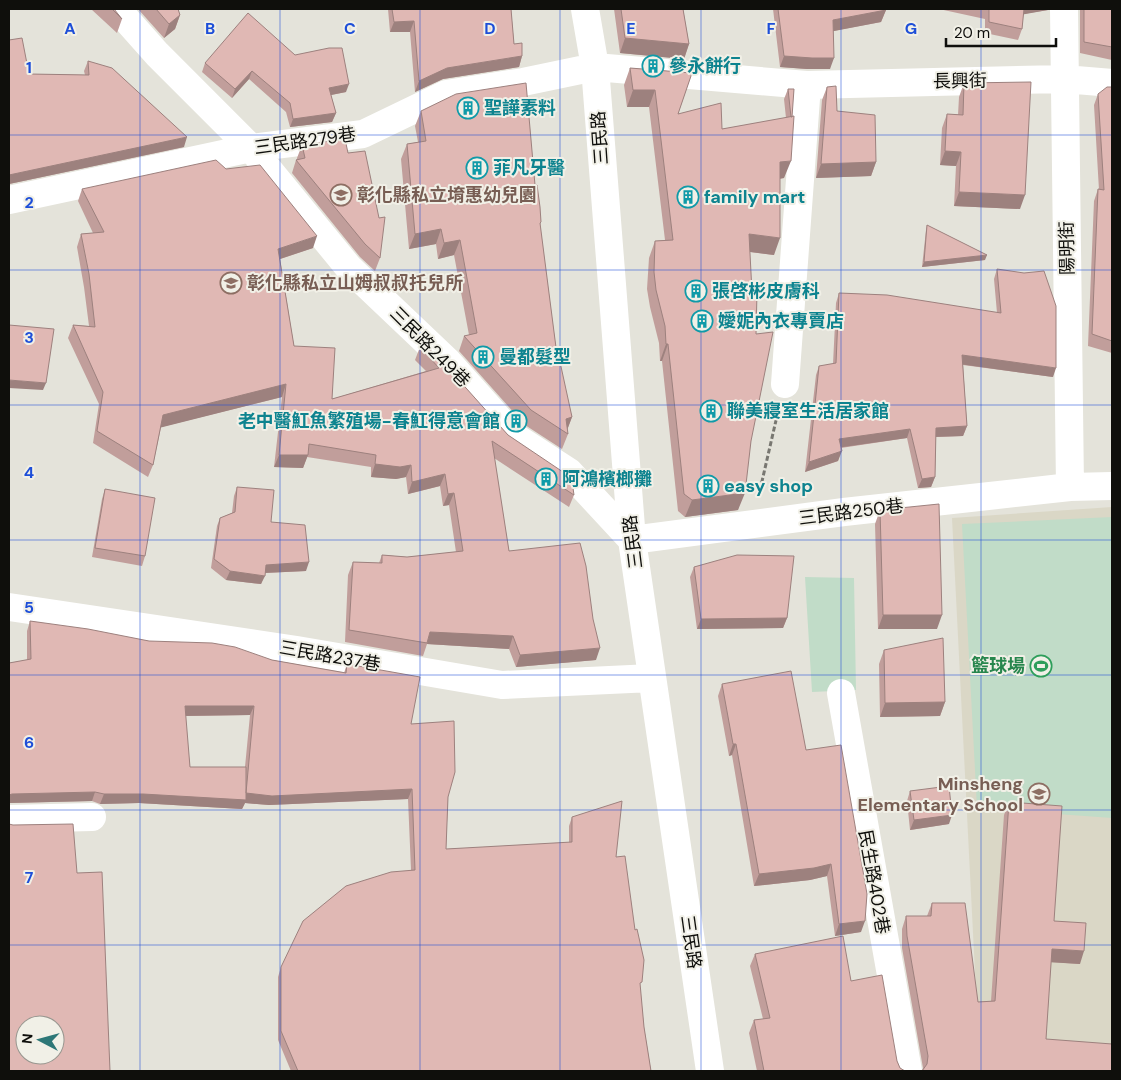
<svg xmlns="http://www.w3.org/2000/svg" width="1121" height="1080" font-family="'DM Sans','Noto Sans TC',sans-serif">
<rect width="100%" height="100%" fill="#e4e3da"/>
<path fill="#dad7c6" d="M1112,507V1071H980L952,518Z"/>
<path fill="#c1dcc8" d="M1112,517V818L977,808L962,524Z
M805,577L854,578L856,690L812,692Z"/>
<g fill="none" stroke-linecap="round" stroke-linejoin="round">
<path stroke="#787771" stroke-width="3" stroke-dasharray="5 2.5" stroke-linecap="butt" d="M760,490L777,416"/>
<path stroke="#fff" stroke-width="28" d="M117,9L157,54L251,148L349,268L448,362L515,437L569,472L632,540L844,512L1070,487L1112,486
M585,9L595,67L632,540L710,1071
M1064,9L1070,487
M9,200L251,148L363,134L446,94L523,82L595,67L807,85L1064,79L1112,83
M785,384L807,85
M9,607L297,650L502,685L652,678
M841,693L908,1071
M9,819L92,817"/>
</g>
<path fill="#c19e9b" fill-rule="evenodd" d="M91,9H114L122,19L117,33Z
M138,9H178L180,15L175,29L164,38Z
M388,9H511L514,44L522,56L519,67L443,79L415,92L410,32H390Z
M614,9H683L689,44L684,59L620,53Z
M773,9H886V10L881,22L833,31L830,69H807L780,67Z
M939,9H1049L1048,10L1023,14L1022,29L1018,40L985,33V19Z
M1080,9H1112V60L1080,53Z
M9,40L29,74L85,75L84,71L88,61L184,147L9,184Z
M295,55L346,92L331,95L336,113L332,122L290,127L286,112L249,79L232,98L202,72L205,63Z
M630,68L692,73L678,114L722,129L786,118L784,99L788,89H794L784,178L780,179L774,255L750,252L751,441L738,510L685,517L678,511L662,361H660L659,343L650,307L647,289L649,258L655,241L665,240L649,107H627L624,85Z
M964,83L1020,209L954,206L956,166L940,165L942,128L947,114L958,115L959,97Z
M827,87L837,111L876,162L871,176L816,178L822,100Z
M1112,87V353L1088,346L1094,201L1098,189L1099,190L1094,105L1098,94Z
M421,111L535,185L541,222L540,225L558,363L572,417L567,430L568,434L562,449L525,425L459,351L464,336L469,335L454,255L438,259L436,244L409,249L401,159L407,144L418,142L415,126Z
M302,145L348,153L380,258L375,271L360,257L292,173L296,160L297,159V158Z
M82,189L313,248L280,259L294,346L332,399L426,371L415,360L420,347L508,435L574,495L569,507L494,458L509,551L596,660L516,667L509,649L427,644L423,656L345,642L348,575L353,562L379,563L382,555L407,557L456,552L449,505L443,506L440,486L408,494L406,477L396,479L371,477V467L307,457L303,468L274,467L282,397L161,427L153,465L148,477L93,443L99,404L68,338L73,325L89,326L84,287L77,247L81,234L93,233L78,201Z
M927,225L985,260L922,267L926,230Z
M997,269L1053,377L963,365L967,426L963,436L936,437L935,477L931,487L918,488L907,438L841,448L838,461L805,472L816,375L819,366L833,364L836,303L839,293L997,313L994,279Z
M237,487L271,522L306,571L265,573L261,584L226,580L211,568L217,526L220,518L232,513L234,496Z
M105,489L145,556L142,566L92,557L102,499Z
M880,510L937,629H878L875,524Z
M694,567L787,618L783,628L697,629L690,577Z
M30,621L149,641L272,660L344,673L347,664L411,724L448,797L446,849L569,843V826L572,817L616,857L640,987L644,1027L651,1071H291L278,1040V977L281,967L411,870L408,799L269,805L245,803L242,809L139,803L100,804L92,801L9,803V663L27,660V631ZM250,715L245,767H190L185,716Z
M884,650L945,702L940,716L880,717L879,664Z
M722,684L806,750L861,932L835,936L827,876L810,880L754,886L732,755L729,756L718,696Z
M910,791L949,824L910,830L907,801Z
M1009,802L1054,921L1080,964L1051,962L1046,1039L922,1071L923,1068L902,948V929L906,916H927L932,903L978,1002L991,1001L1004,815Z
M755,954L851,981L897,1061L900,1068L905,1071H757L749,1033L754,1020L763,1019L750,966Z"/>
<path fill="#9d817e" d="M1023,9H1049L1048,10L1020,15Z
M886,10L881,22L829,32L833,20Z
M180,15L175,29L164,38L169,24Z
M414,21L410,32H390L394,22Z
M625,38L689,44L684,59L620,53Z
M522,56L519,67L443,79L415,92L419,81L447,68Z
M784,56L834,58L830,69H807L780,67Z
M252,71L249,79L232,98L235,89Z
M349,84L346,92L326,96L329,88Z
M633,90H655L649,107H627Z
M336,113L332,122L290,127L293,119Z
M187,137L184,147L9,184V175Z
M945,151L961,152L956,166L940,165Z
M791,161L784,178L774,179L780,162Z
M876,162L871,176L816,178L821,164Z
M959,192L1025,195L1020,209L954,206Z
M441,229L436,244L409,249L415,234Z
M749,234L780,238L774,255L743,251Z
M317,236L313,248L274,261L278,249Z
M460,240L454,255L438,259L444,243Z
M987,255L985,260L922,267L924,262Z
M666,344H668L662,361H660Z
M962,355L1056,368L1053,377L959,364Z
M9,380L46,383L43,390L9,388Z
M286,384L282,397L159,428L163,415Z
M572,417L566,433V419Z
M967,426L963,436L933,437L936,428Z
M910,429L907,438L836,448L839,439Z
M842,451L838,461L805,472L809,462Z
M279,455H308L303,468L274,467Z
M375,464L411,465L406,477L396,479L371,477Z
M445,474L440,486L408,494L412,482Z
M935,477L931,487L918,488L922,479Z
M454,493L449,505L443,506L448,494Z
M745,493L738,510L685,517L692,500Z
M309,562L306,571L263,573L266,565Z
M230,571L265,576L261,584L226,580Z
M883,615H942L937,629H878Z
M787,618L783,628L697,629L701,619Z
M430,632L513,636L509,649L427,644Z
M600,648L596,660L516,667L520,655Z
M945,702L940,716L880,717L885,703Z
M185,706H254L250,715L181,716Z
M733,744H736L732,755L729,756Z
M412,789L408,799L269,805L245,803L242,809L139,803L100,804L104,794L246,793Z
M95,792L92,801L9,803V795L12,794Z
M952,815L949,824L910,830L914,820Z
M831,864L827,876L810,880L754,886L759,874Z
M865,921L861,932L835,936L839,924Z
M1052,949L1084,951L1080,964L1047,962Z"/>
<path fill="#e0b8b4" stroke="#9d817e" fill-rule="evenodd" d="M112,9H114L122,19Z
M156,9H178L180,15L169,24Z
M392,9H511L514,44L522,43V56L447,68L419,81L414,21L394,22Z
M621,9H683L689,44L625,38Z
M778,9H886V10L833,20L834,58H812L784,56Z
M989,9H1024L1022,29L989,22Z
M1084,9H1112V47L1084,42Z
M248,13L295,55L329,48H342L349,84L329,88L336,113L293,119L290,103L252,71L235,89L205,63Z
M22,38L29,74L89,75L88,61L112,68L187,137L9,175V40Z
M630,68L692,73L678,114L721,103L722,129L794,116L791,161L780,162V238L749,234L752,292H757L756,334L773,332L751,441L745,493L692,500L684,494L668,344H666L665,326L656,290L654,272L655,241L673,240L655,90H633Z
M1031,82L1025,195L959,192L961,152L945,151L947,114L963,115L964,83Z
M526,83L535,185H537L540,207L541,222L540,223L558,363L560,362L572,417L566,419L568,434L531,410L464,336L477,333L460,240L444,243L441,229L415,234L407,144L426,141L421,111L456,94Z
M836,86L837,111L875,115L876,162L821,164L827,87Z
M1107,87H1112V341L1092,334L1098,189L1104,190L1098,94Z
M788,89H794L792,117H791Z
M345,139L348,153L365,151L379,218L385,217L380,258L365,244L296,160L305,158L302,145Z
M216,160L226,169L260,165L317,236L278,249L294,346L335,348L332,399L439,368L420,347L426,346L441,360L508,435L563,472L572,481L574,495L492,441L509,551L580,543L586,566L593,619L600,648L520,655L513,636L430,632L427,643L349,630L353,562L382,563V555L407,557L463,551L454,493L448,494L445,474L412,482L411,465L400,467L375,464L376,455L309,444L308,455H279L286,384L163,415L153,465L97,431L103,392L73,325L95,327L89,274L81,234L104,232L82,189Z
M927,225L987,255L924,262Z
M997,269L1024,273L1044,271L1056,306V368L962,355L967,426L936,428L935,477L922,479L910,429L839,439L842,451L809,462L819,366L836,363L839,293L887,295L1001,313Z
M9,325L54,329L46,383L9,380Z
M237,487L274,490L271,522L305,525L309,562L266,565L265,576L230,571L214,559L220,518L235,512Z
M105,489L155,498L145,556L95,548Z
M939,504L942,615H883L880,510Z
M737,555L794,556L787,618L701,619L694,567Z
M30,621L88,629L149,641L212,643L235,647L272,660L346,673L347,664L420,677L411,724L454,721L455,772L448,797L446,849L572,842V817L622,801L616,857L625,856L635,930L637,929L644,960L642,982L640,983L644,1027L651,1071H298L281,1031V967L303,921L346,886L391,872L415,870L412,789L272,796L246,793V800L143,794H104L95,792L12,794L9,795V663L31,659ZM185,706H254L246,793V767H190Z
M943,638L945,702L885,703L884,650Z
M791,671L806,750L841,745L867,894L865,921L839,924L831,864L814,868L759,874L736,744H733L722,684Z
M949,786L952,815L914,820L910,791Z
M1009,802L1062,806L1054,921L1086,923L1084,951L1052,949L1046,1039L1112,1044V1071H921H922L927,1064L928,1056L907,936L906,916H931L932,903H965L978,1002L995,1001Z
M9,824L13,825L73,824L77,873L102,872L110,1071H9ZM25,1025H55V1055H25Z
M843,936L851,981L882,975L897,1061L900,1068L905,1071H764L754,1020L770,1018L755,954Z"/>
<path fill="none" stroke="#1d4ed8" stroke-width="1" stroke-opacity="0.55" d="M140,9V1071M280,9V1071M420,9V1071M560,9V1071M701,9V1071M841,9V1071M981,9V1071M9,135H1112M9,270H1112M9,405H1112M9,540H1112M9,675H1112M9,810H1112M9,945H1112"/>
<defs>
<g id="building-ring" transform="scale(1.125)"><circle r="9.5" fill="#f1f0e7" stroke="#0f9aa8" stroke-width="1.5"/><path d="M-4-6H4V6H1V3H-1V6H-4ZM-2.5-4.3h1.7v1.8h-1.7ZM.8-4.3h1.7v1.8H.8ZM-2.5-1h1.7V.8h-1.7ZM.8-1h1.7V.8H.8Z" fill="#0f9aa8"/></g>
<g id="school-ring" transform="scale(1.125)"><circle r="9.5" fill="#f1f0e7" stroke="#8d6e63" stroke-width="1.5"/><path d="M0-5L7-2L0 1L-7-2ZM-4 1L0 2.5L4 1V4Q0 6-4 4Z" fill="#8d6e63"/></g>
<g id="stadium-ring" transform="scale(1.125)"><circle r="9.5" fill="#f1f0e7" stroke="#2e9e5b" stroke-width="1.5"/><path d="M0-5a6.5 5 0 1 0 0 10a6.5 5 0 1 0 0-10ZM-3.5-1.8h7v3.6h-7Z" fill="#2e9e5b"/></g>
</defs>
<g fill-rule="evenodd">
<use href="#building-ring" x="653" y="66"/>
<use href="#building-ring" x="468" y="108"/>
<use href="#building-ring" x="477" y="168"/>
<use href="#school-ring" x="341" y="195"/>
<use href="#building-ring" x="688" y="197"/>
<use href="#school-ring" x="231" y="283"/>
<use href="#building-ring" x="696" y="291"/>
<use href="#building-ring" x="702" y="321"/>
<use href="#building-ring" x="483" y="357"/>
<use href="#building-ring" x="711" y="411"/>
<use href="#building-ring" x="516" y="421"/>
<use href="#building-ring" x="546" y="479"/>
<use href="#building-ring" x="708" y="486"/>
<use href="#stadium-ring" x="1041" y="666"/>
<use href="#school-ring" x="1039" y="794"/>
</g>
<g text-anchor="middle" stroke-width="4" stroke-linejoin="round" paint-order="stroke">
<g font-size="18" font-weight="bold" fill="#0d838f" stroke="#f1f0e7" text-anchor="start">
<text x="669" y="72">參永餅行</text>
<text x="484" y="114">聖譁素料</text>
<text x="493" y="174">菲凡牙醫</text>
<text x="704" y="203">family mart</text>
<text x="712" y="297">張啓彬皮膚科</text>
<text x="718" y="327">嬡妮內衣專賣店</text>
<text x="499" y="363">曼都髮型</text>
<text x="727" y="417">聯美寢室生活居家館</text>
<text x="500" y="427" text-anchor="end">老中醫魟魚繁殖場-春魟得意會館</text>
<text x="562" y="485">阿鴻檳榔攤</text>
<text x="724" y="492">easy shop</text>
</g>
<g font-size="18" fill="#0f0f0c" stroke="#f1f0e7">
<text transform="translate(960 81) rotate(-1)" y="6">長興街</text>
<text transform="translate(600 138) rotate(-94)" y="6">三民路</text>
<text transform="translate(305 141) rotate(-8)" y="6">三民路279巷</text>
<text transform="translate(1067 248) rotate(-91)" y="6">陽明街</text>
<text transform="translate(430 347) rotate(45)" y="6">三民路249巷</text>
<text transform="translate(851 512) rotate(-7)" y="6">三民路250巷</text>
<text transform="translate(633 542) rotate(-97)" y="6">三民路</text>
<text transform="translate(330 656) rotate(10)" y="6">三民路237巷</text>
<text transform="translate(874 882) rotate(80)" y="6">民生路402巷</text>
<text transform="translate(691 942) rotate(82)" y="6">三民路</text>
</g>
<g font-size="18" font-weight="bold" fill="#785e54" stroke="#f1f0e7" text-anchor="start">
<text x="357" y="201">彰化縣私立堉惠幼兒園</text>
<text x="247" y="289">彰化縣私立山姆叔叔托兒所</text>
<text x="1023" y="790" text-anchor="end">Minsheng<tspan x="1023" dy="21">Elementary School</tspan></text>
</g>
<g font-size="18" font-weight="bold" fill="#27864d" stroke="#f1f0e7" text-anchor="end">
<text x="1025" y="672">籃球場</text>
</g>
</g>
<g font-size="16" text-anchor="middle" font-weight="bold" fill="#1d4ed8" stroke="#f1f0e7" stroke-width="4" stroke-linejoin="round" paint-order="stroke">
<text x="70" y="34">A</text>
<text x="210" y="34">B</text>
<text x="350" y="34">C</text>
<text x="490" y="34">D</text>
<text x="631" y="34">E</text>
<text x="771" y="34">F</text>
<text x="911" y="34">G</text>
<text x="29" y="73">1</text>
<text x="29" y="208">2</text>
<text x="29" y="343">3</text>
<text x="29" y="478">4</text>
<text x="29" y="613">5</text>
<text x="29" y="748">6</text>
<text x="29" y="883">7</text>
</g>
<rect width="1121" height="1080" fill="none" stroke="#0f0f0c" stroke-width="20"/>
<g transform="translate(40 1040) rotate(276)"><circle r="24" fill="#f1f0e7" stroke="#97968f"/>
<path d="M0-4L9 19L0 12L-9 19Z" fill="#2d7777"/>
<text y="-8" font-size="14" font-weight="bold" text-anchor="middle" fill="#0f0f0c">N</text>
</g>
<path d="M946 38v8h110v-8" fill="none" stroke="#0f0f0c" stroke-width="2.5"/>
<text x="954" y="38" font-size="15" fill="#0f0f0c" stroke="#f1f0e7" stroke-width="4" paint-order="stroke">20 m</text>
</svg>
